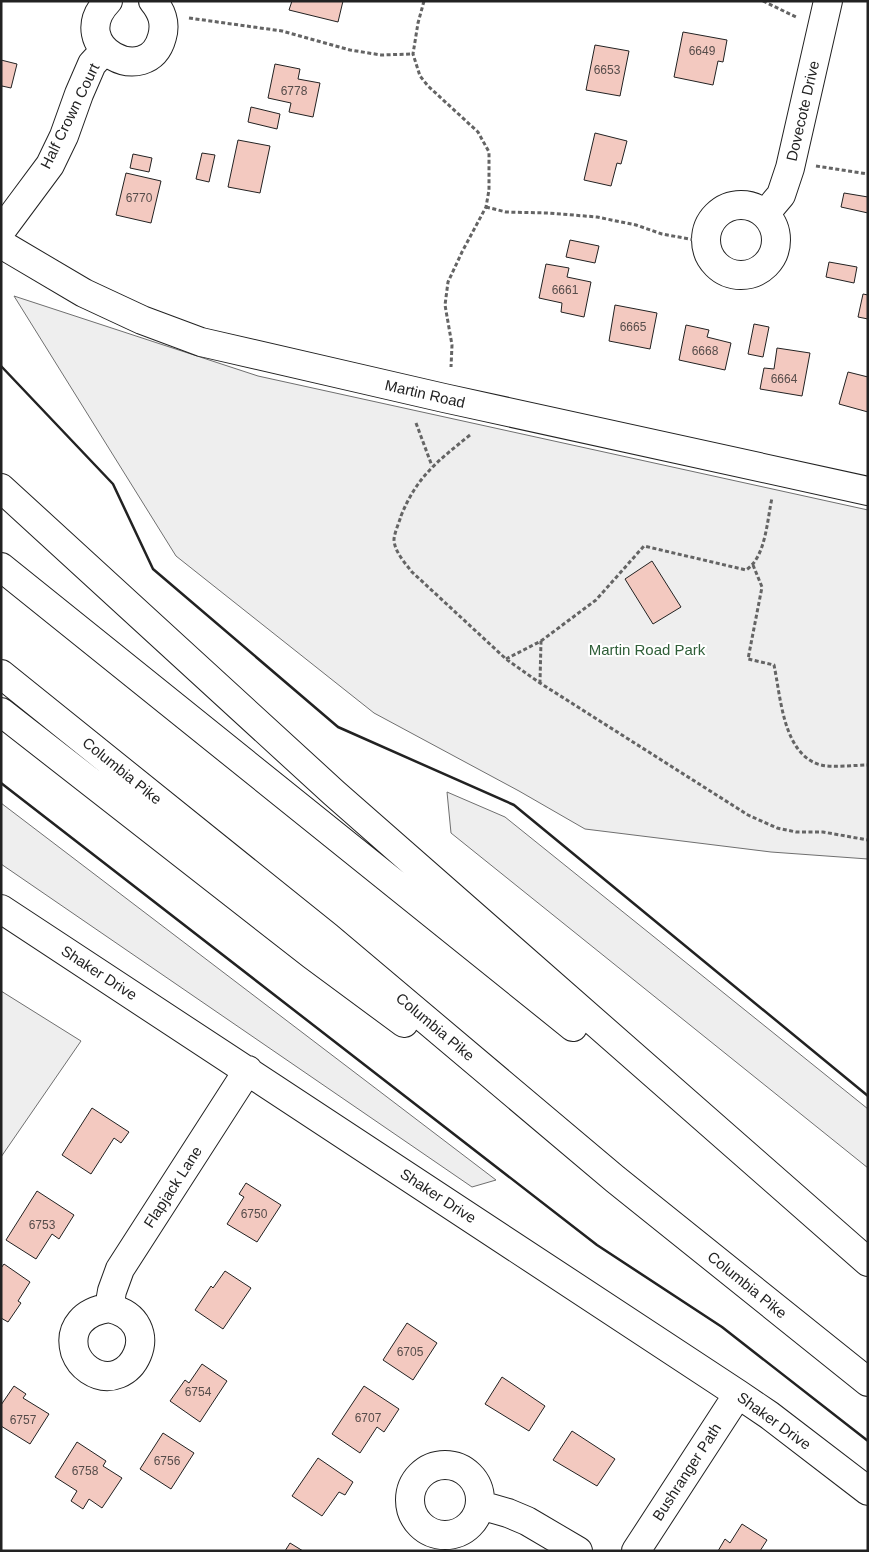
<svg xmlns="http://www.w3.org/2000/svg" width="869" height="1552" font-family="Helvetica,sans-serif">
<rect width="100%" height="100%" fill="#fff"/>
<path fill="#eee" stroke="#6f6f6f" d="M14,296L258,376L868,510V859L771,852L585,829L519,791L374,713L176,556Z
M447,792L505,817L868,1109V1168L451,833Z
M1,803L496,1180L472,1187L1,864Z
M1,991L81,1041L1,1157Z"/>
<path fill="#f3c9c0" stroke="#222" d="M292,1H343L338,22L289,10Z
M683,32L727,40L723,62L718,61L713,85L674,77Z
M595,45L629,51L620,96L586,90Z
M1,60L17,64L11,88L2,86L1,89Z
M275,64L300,69L298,79L320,83L313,117L289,112L291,103L268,98Z
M251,107L280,114L277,129L248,122Z
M595,133L627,141L621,164L617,163L611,186L584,180Z
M238,140L270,146L260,193L228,187Z
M202,153L215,155L209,182L196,179Z
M133,154L152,158L149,172L130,168Z
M126,173L161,181L151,223L116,215Z
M844,193L868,197V213L841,207Z
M570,240L599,246L595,263L566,257Z
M829,262L857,267L854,283L826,277Z
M546,264L569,268L567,277L591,282L584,317L561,312L562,303L539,298Z
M863,294L868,295V319L858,317Z
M615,305L657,313L650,349L609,341Z
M754,324L769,327L763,357L748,354Z
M686,325L709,330L707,337L731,343L725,370L679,360Z
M777,348L810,353L802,396L760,389L764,368L774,369Z
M848,372L868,377V412L839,404Z
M652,561L681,607L653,624L625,579Z
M92,1108L129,1132L121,1143L114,1138L91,1174L62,1155Z
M246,1183L281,1205L257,1242L227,1224L244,1197L239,1194Z
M37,1191L74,1215L59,1239L52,1234L36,1259L6,1240Z
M4,1264L30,1282L18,1301L21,1303L8,1322L1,1318V1268Z
M225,1271L251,1288L223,1329L195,1310L211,1286L213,1288Z
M407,1323L437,1343L413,1380L383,1360Z
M202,1364L227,1381L200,1422L170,1401L185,1380L189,1383Z
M502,1377L545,1406L529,1431L485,1404Z
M14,1386L26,1394L23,1398L49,1414L30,1444L1,1426V1405Z
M364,1386L399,1409L384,1432L377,1427L360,1453L332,1434Z
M572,1431L615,1459L597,1486L553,1460Z
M163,1433L194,1453L171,1489L140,1469Z
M77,1442L106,1461L103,1466L122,1478L102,1508L89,1499L83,1509L71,1501L77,1491L55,1477Z
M318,1458L353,1482L345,1495L339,1492L322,1516L292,1496Z
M742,1524L767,1540L760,1551H718L725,1539L730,1543Z
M290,1543L303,1551H285Z"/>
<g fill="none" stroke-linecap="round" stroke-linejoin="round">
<g stroke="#222" stroke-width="30">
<path id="minor" d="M108,1C64,47 148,90 162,37C166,23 162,12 153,1
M706 240a35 35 0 1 1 70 0a35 35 0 1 1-70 0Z
M765,214L781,195L790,168L828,1
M1,231L50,165L64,136L79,94L92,64L104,51
M1,244L84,293L142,320L201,342L444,398L868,491
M1,909L738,1394L769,1415L868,1491
M109,1308C169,1321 131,1398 89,1370C83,1366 78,1360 75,1352C68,1327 85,1311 109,1308L112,1291L120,1269L248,1070
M410 1500a35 35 0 1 1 70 0a35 35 0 1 1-70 0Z
M480,1505L508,1513L527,1521L578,1551
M636,1551L738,1394"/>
</g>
<g stroke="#222" stroke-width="30">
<path id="highway" d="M1,488L334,793L868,1262
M1,567L573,1027
M1,674L328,937L615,1179L868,1382
M1,712L312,955L404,1023"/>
</g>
<path stroke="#646464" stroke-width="3" stroke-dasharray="4 2.5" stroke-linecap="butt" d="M424,1L418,23L413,54L420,76L428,86L478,132L489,152V190L486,207L462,252L448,282L445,305L452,345L451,367
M763,1L798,18
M189,18L282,31L350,50L381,55L413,54
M816,166L868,174
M486,207L506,212L548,213L597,217L636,225L662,234L706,242
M416,423L432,466
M470,435C438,461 417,476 401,516C399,523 395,531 394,539C394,551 405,563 412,572L506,659L540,683L748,815L777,828L796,832H823L868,840
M753,565L762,587L748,659L774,665C781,698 783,755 821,765C833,768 855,765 868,765
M541,641L596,600L644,546L746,570C766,557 767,520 772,498
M506,659L541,641L540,682"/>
<use href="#minor" stroke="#fff" stroke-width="28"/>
<use href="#highway" stroke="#fff" stroke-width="28"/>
<path stroke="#222" stroke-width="2.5" d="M1,366L113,484L153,569L338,727L514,805L868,1096
M1,783L597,1245L722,1327L868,1441"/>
</g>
<g text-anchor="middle" stroke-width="4" stroke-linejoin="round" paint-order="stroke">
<g font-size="12" fill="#564c4a">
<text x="702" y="55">6649</text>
<text x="607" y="74">6653</text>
<text x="294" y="95">6778</text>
<text x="139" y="202">6770</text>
<text x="565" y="294">6661</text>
<text x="633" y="331">6665</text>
<text x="705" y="355">6668</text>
<text x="784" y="383">6664</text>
<text x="254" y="1218">6750</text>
<text x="42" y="1229">6753</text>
<text x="410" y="1356">6705</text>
<text x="198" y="1396">6754</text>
<text x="368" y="1422">6707</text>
<text x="23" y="1424">6757</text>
<text x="167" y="1465">6756</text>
<text x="85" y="1475">6758</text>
</g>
<g font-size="15" fill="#222" stroke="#fff">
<text transform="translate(803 111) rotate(-77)" y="5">Dovecote Drive</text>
<text transform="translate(70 116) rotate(-64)" y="5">Half Crown Court</text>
<text transform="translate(425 394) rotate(13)" y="5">Martin Road</text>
<text transform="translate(122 771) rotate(39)" y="5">Columbia Pike</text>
<text transform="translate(99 973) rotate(33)" y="5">Shaker Drive</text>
<text transform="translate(435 1027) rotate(40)" y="5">Columbia Pike</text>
<text transform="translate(173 1187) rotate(-57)" y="5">Flapjack Lane</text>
<text transform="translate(438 1196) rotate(33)" y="5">Shaker Drive</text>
<text transform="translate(747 1285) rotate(39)" y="5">Columbia Pike</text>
<text transform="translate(774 1421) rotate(36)" y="5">Shaker Drive</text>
<text transform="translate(687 1472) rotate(-57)" y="5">Bushranger Path</text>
</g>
<g font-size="15" fill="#2f5e38" stroke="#fff">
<text x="647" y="655">Martin Road Park</text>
</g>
</g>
<rect width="869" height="1552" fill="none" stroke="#222222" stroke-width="5"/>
</svg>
